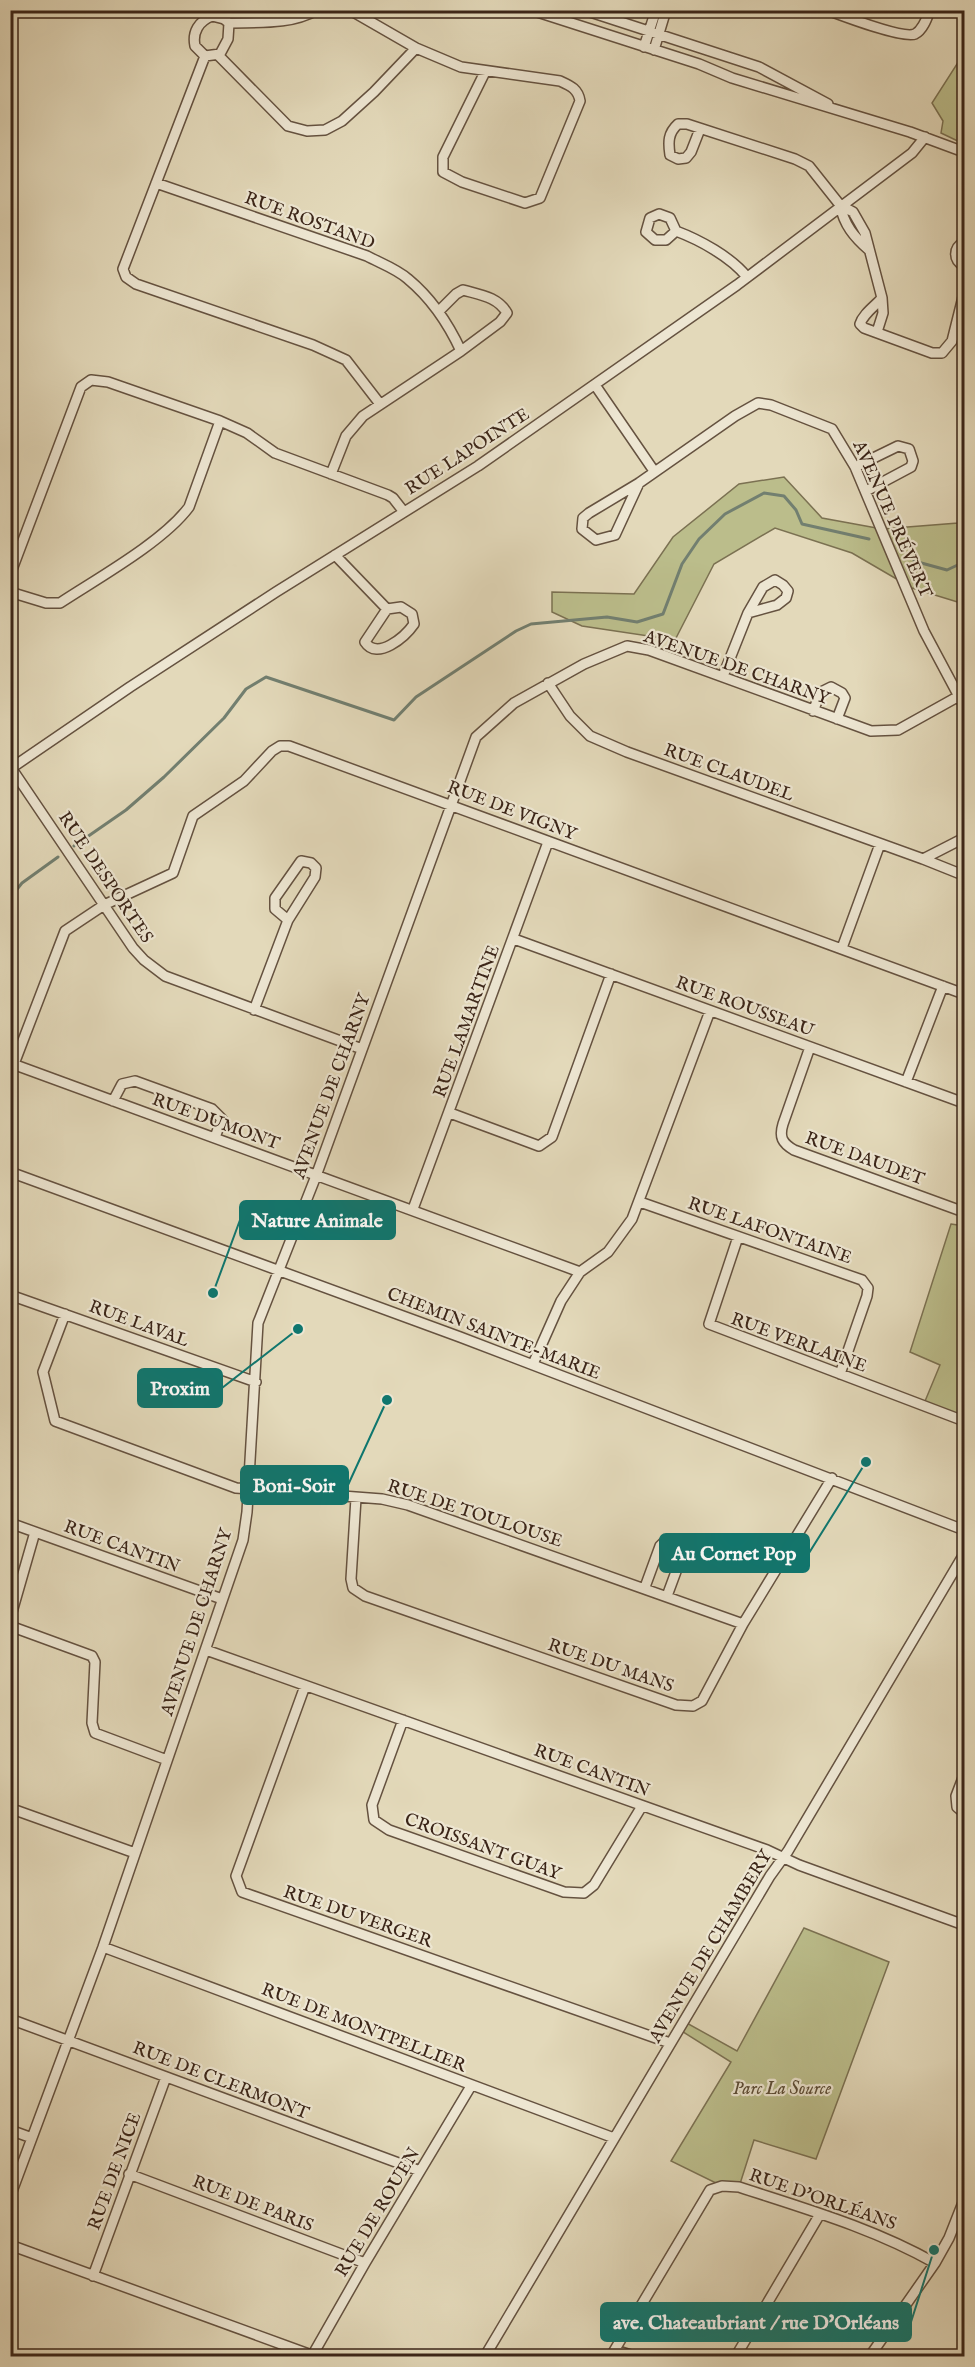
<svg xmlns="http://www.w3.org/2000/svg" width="975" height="2367" font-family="'IM FELL English',serif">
<rect width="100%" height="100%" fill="#e3d9ba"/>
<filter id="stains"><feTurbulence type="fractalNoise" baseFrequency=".00333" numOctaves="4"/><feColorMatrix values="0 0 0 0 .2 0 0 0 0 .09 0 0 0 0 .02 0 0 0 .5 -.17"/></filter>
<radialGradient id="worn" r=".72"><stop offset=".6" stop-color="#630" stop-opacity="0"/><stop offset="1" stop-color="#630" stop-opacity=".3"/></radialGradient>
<path fill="#bbbd8b" stroke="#7b7152" stroke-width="1.5" d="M964,53V144L941,133L943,121L932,103Z
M784,477L822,518L882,529L958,523L964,505V604L912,588L852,553L775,528L714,564L675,640L582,626L552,612V592L634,594L673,537L739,484Z
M951,1224L964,1226V1421L923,1406L940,1365L910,1352Z
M804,1928L889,1962L816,2159L754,2140L739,2187L722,2186L671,2161L731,2062L680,2030L685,2022L737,2051Z"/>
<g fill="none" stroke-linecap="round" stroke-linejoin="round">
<path stroke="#727f70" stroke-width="3" d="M914,561L947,570L964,562
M74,846L126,810L164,777L224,718L246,689L266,677L394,720L416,697L516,631L531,624L607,617L637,622L663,614L682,564L699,539L725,514L764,493L784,496L796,510L802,524L869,539
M10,898L22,883L58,857"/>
<g stroke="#655240" stroke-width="12">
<path id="minor" d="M350,10L416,48L461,67L560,81C571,86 578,89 580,101L540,198L525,203L462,182L443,172V157L485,72
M531,10L699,64L732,78L910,132L964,152
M584,10L759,67L828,104
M827,10C843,16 903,39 915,34C923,30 927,18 930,10
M212,16L224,19L229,23L228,39L220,54L205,56L195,46C192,32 199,21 212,16Z
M229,23C259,22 290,25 317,10
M644,47L656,10
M654,50L666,10
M218,55L288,126L307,131L325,130L342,121L374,92L416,48
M205,56L123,269L126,277L136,284L313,345L346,360L380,404
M700,129L691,152L686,158L678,159L670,155C668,142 668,133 678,124H687L795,159L809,166L840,205L853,212L865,233L882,298L883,313L877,332
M156,183L367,256C380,263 397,269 408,279C431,298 448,323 461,351L363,416L346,436L331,474
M840,205C844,225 854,237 869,250
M659,214L670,218L676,231L666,240H655L646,232L650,218Z
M676,231C700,240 731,257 747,277
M964,242C953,248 953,260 964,266
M882,298C875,306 863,314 860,324L864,328L932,353H942L952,341L964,293
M439,311L456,294L463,290C481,295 498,297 507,313L500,322L461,351
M595,385L654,471
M855,467L898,446L909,449L913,461L911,467L866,491
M639,483L615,535L596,540L582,529L583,518L589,513L639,483L735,416L758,403L771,405L832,429L855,467L924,631L964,706
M335,555L387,609
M10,575L81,387L91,380L108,382L220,421L247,433L275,453L388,495L393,498L404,512
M10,592L46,603H60C98,578 163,542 189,507L220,421
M401,607L412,614L414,624C405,637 377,661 365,642L387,609Z
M723,676L748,613L763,587L775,580L783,585L788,591L786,598L777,605L748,613
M548,683L570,716L590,736L627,752L923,859L958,873L964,871
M813,711L821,692L831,687L842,693L845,698L837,719
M10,766L133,948L144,960L165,976L362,1049
M10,769L130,687L276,592L478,466L737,285L912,153L925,137
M923,859L964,838
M514,939L964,1103
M842,948L880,844
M254,1010L288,920L315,877L316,868L311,863L301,861L275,898V909L288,920
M810,1047L783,1124C779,1137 782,1143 794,1150L964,1212
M10,1063L580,1272
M14,1064L65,931L104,905L173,873L193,816L244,781L272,751L280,746H289L964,994
M906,1082L943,986
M113,1101L122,1084L135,1081L212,1109L222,1119L215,1137
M450,1113L539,1146L552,1137L611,974
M10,1172L460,1337L964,1530
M640,1202L862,1280L868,1288L867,1296L840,1374
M413,1209L548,842
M738,1237L709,1324L964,1421
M10,1295L256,1382
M65,1314L43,1372L55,1421L236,1488L382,1499L408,1505L743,1624
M533,1364L561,1301L580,1272L608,1252L632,1219L710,1011
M356,1498L351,1579L353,1588L365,1596L676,1705L693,1706L702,1701L743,1624L832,1478
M10,1523L222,1599
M645,1587L660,1546L664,1542L677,1540L684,1550L667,1596
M10,1619L35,1532
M10,1626L92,1656L95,1662L92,1723L95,1733L167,1760
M206,1650L767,1850L799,1865L964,1925
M305,1686L236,1876L242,1892L670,2043
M403,1720L372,1805L374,1820L389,1830L564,1892L584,1893L594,1885L642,1806
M964,1775L956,1796L957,1807L964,1813
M10,1805L15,1810L135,1853
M103,1947L614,2138
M10,2019L420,2171
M10,2130L32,2138
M129,2174L365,2263
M10,2197L103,1947L243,1540L247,1512L258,1323L316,1176L476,737L514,703L584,664L627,646L649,650L871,731L898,730L959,696
M10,2245L314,2356
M93,2276L166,2077
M615,2350L634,2356
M312,2356L365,2263L471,2086
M485,2356L770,1876L788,1851L964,1554
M611,2356L710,2190L722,2186L739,2187C806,2209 873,2228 935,2263
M736,2356L820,2214
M870,2356L935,2263L949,2238L964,2200"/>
</g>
<use href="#minor" stroke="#ede6d2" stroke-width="9"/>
</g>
<g text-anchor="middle" stroke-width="4.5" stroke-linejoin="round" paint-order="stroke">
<g font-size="18" fill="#3b2518" stroke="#ede6d2">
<text transform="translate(310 220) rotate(20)" y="6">RUE ROSTAND</text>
<text transform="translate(467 451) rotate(-33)" y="6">RUE LAPOINTE</text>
<text transform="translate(893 519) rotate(66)" y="6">AVENUE PRÉVERT</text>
<text transform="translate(737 667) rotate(19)" y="6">AVENUE DE CHARNY</text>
<text transform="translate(729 772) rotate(20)" y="6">RUE CLAUDEL</text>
<text transform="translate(512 810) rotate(21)" y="6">RUE DE VIGNY</text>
<text transform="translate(106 877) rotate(56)" y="6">RUE DESPORTES</text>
<text transform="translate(745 1006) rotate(20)" y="6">RUE ROUSSEAU</text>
<text transform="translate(466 1021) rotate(-70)" y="6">RUE LAMARTINE</text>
<text transform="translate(331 1086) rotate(-70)" y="6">AVENUE DE CHARNY</text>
<text transform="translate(216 1121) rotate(20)" y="6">RUE DUMONT</text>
<text transform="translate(865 1158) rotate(20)" y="6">RUE DAUDET</text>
<text transform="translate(770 1230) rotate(19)" y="6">RUE LAFONTAINE</text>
<text transform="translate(139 1323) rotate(20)" y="6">RUE LAVAL</text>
<text transform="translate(494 1333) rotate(21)" y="6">CHEMIN SAINTE-MARIE</text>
<text transform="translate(799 1342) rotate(20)" y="6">RUE VERLAINE</text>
<text transform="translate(475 1513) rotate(18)" y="6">RUE DE TOULOUSE</text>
<text transform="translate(122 1546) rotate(20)" y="6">RUE CANTIN</text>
<text transform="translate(196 1622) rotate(-72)" y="6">AVENUE DE CHARNY</text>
<text transform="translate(611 1665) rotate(19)" y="6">RUE DU MANS</text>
<text transform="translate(592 1770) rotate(20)" y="6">RUE CANTIN</text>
<text transform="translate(483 1846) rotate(20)" y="6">CROISSANT GUAY</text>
<text transform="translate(358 1916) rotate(19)" y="6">RUE DU VERGER</text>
<text transform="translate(710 1946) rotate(-59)" y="6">AVENUE DE CHAMBERY</text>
<text transform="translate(364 2027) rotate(21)" y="6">RUE DE MONTPELLIER</text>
<text transform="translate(221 2080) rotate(21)" y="6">RUE DE CLERMONT</text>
<text transform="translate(114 2171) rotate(-70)" y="6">RUE DE NICE</text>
<text transform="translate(823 2199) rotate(19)" y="6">RUE D'ORLÉANS</text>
<text transform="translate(253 2203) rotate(21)" y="6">RUE DE PARIS</text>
<text transform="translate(377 2212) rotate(-59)" y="6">RUE DE ROUEN</text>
</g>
<g font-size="18" font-style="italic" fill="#5b4b35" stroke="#ede6d2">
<text x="782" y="2094">Parc La Source</text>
</g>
</g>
<path fill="none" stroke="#0f766e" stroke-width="2" d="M213 1293L240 1220M298 1329L222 1388M387 1400L348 1485M866 1462L809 1553M934 2250L911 2322"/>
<g fill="#0f766e" stroke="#ede6d2" stroke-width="2">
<circle cx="213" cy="1293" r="6"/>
<circle cx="298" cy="1329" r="6"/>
<circle cx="387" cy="1400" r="6"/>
<circle cx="866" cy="1462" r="6"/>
<circle cx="934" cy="2250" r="6"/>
</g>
<g fill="#0f766e" stroke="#0f766e" stroke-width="2">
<rect x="240" y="1201" width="155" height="38" rx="6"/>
<rect x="138" y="1369" width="84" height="38" rx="6"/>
<rect x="241" y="1466" width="107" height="38" rx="6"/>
<rect x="660" y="1534" width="149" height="38" rx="6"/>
<rect x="601" y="2303" width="310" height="38" rx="6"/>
</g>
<g font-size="20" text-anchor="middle" font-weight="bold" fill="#fff">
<text x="317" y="1227">Nature Animale</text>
<text x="180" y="1395">Proxim</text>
<text x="294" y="1492">Boni-Soir</text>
<text x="734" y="1560">Au Cornet Pop</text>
<text x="756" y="2329">ave. Chateaubriant / rue D'Orléans</text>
</g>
<rect width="975" height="2367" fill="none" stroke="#e3d9ba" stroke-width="36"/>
<rect x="12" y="12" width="951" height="2343" fill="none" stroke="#3b2518" stroke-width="3"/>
<rect x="18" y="18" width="939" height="2331" fill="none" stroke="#3b2518" stroke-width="1.5"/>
<rect width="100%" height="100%" filter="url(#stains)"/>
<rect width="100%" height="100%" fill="url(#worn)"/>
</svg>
